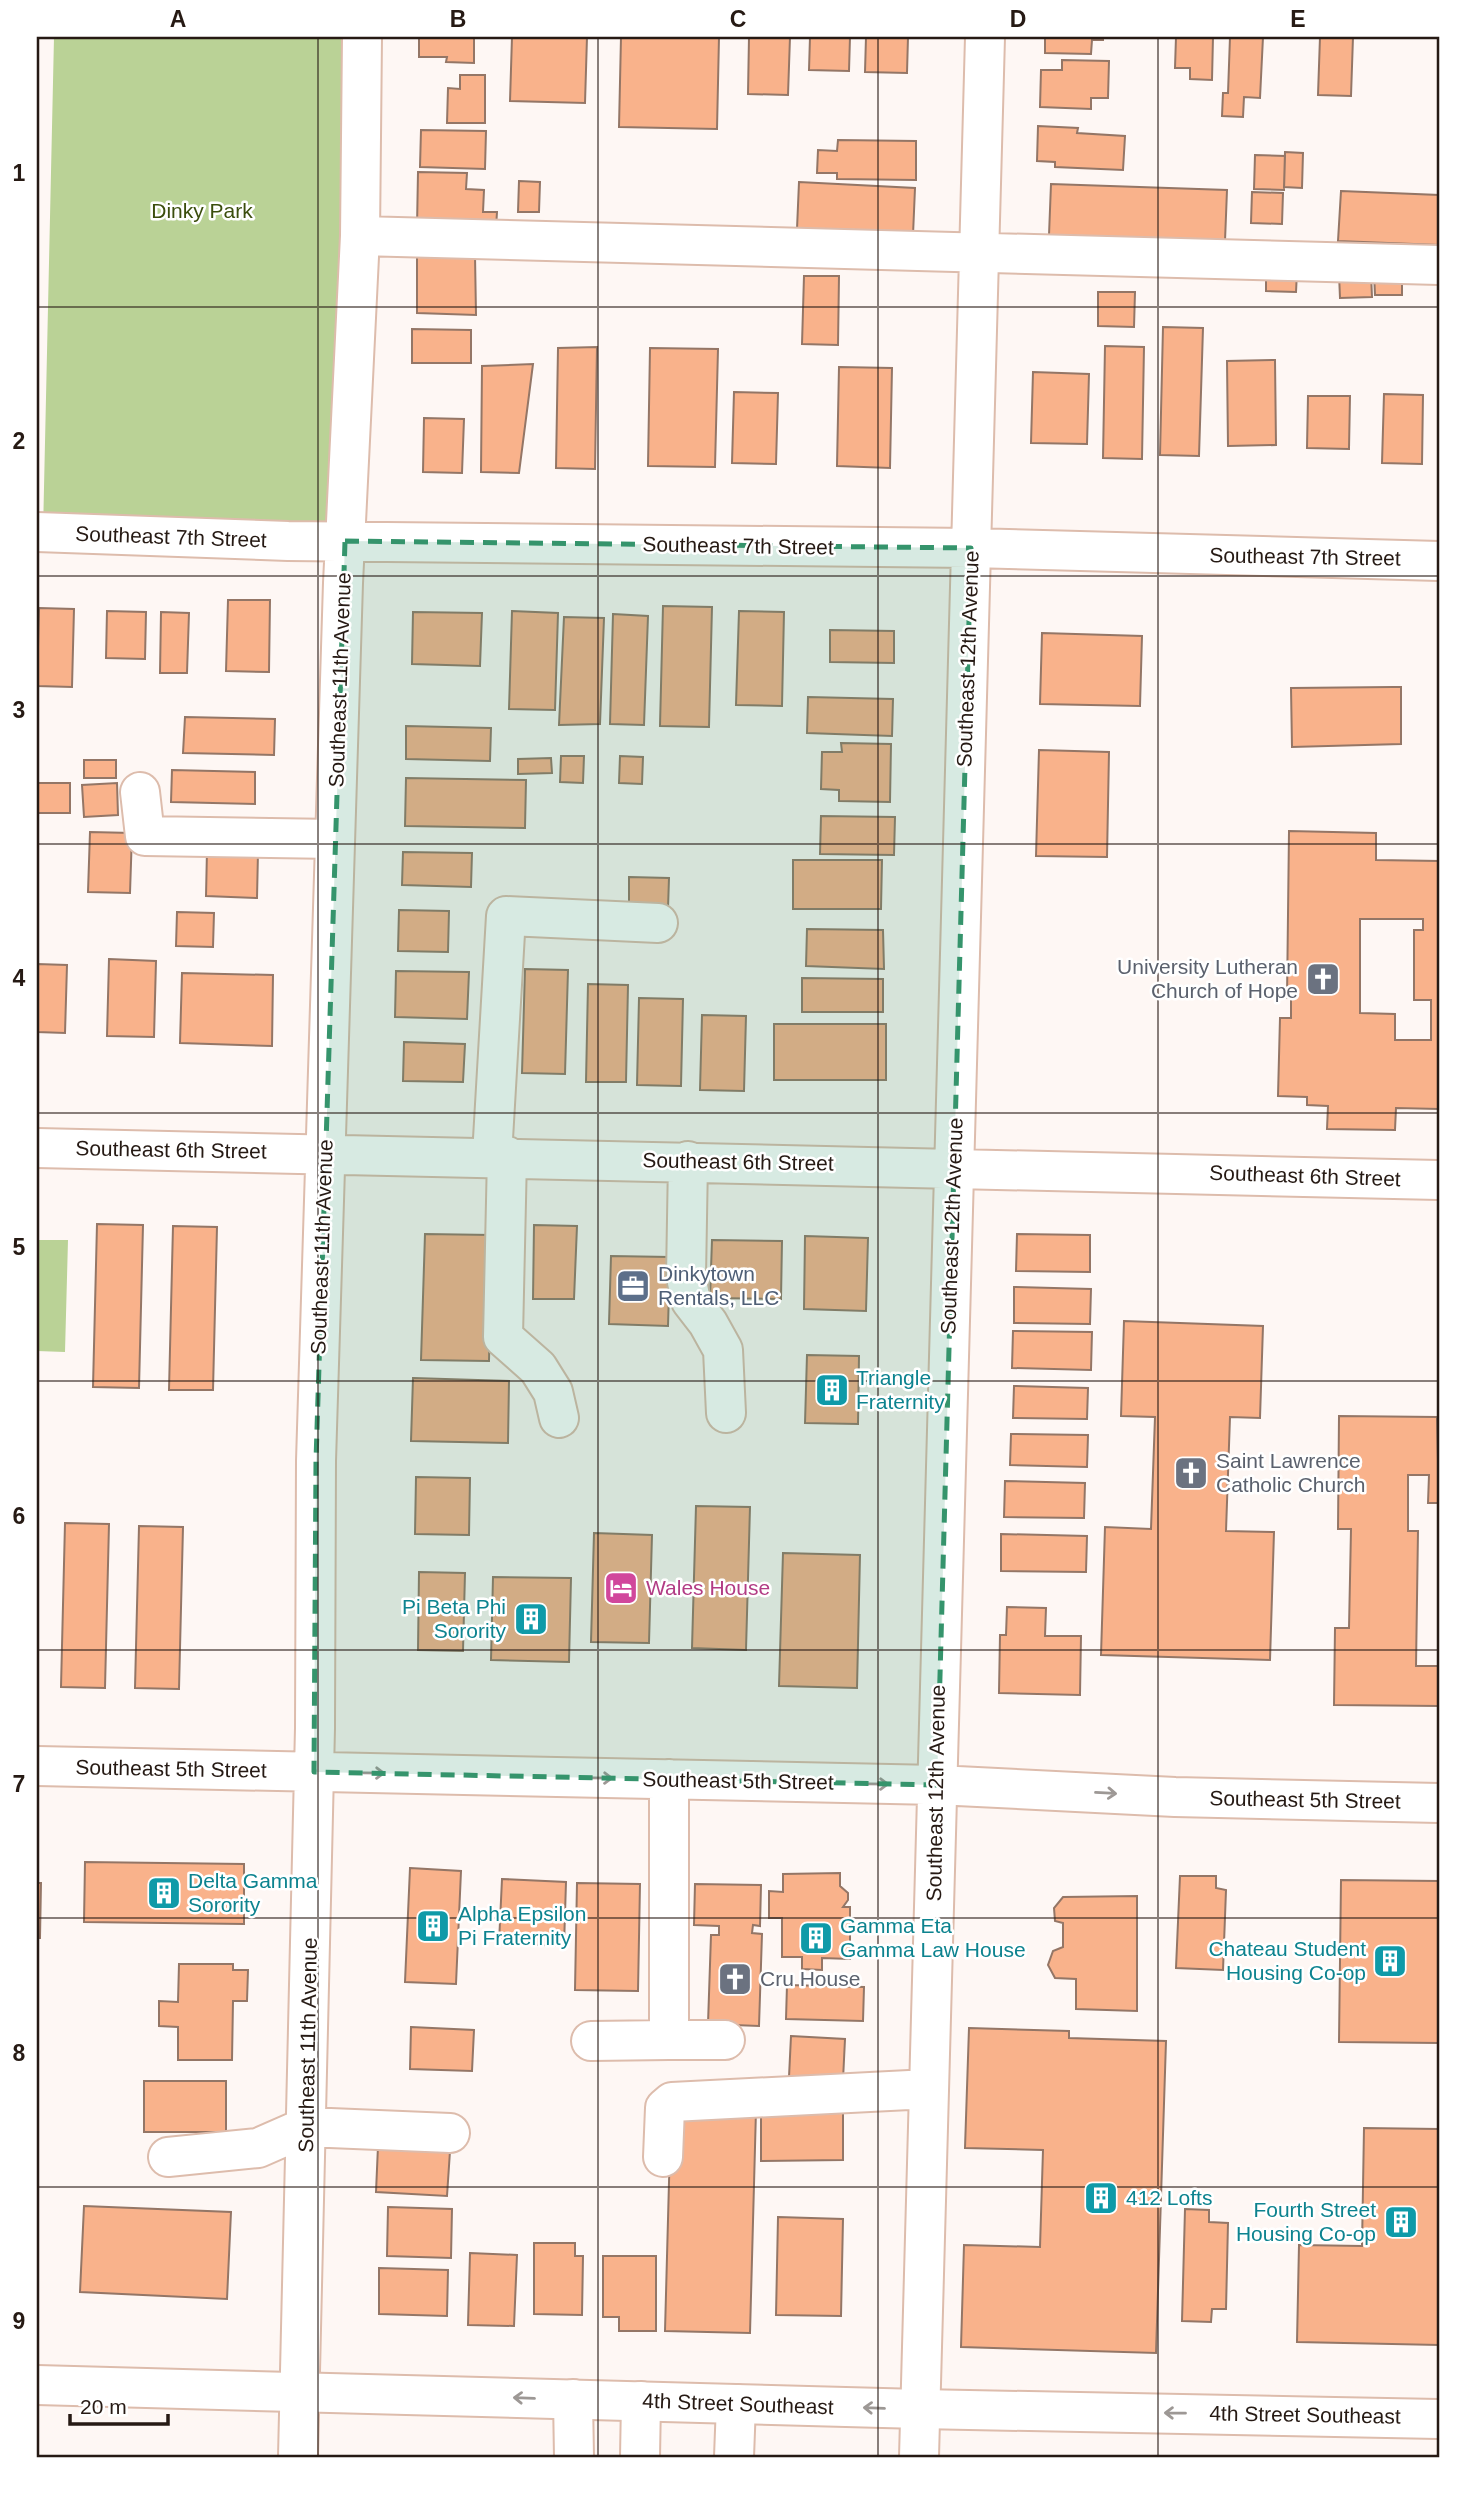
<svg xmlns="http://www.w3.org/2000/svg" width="1476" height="2494" font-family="Arial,sans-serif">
<rect width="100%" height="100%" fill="#fef7f4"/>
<path fill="#bad296" d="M54,37H360L345,541L43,533Z
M37,1240H68L65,1352L37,1351Z"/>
<path fill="#f9b28b" stroke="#947666" stroke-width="2" fill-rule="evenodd" d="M419,37H474V63L446,62L447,57H419Z
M512,37H587L585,103L510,101Z
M621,37H719L717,129L619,127Z
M749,37H790L788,95L748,94Z
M810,37H850L849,71L809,70Z
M866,37H908L907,73L865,72Z
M1045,37H1103V40H1092L1091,54L1045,53Z
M1176,37H1213L1212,80L1190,79V68H1175Z
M1230,37H1263L1260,98L1244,97L1243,117L1222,116L1223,93H1228Z
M1320,37H1353L1351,96L1318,95Z
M1062,60L1109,61L1108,98H1091V109L1040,107L1041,70H1062Z
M460,75H485V123H447L448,88L460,89Z
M1038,126L1078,128L1077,133L1125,136L1123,170L1055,167V162L1037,161Z
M421,130L486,131L485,169L420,167Z
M838,140L916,141V180L837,179V173H817L818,150L837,151Z
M1285,152L1303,153L1302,188L1284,187Z
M1255,155L1285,156L1284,190L1254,189Z
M418,172L467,173L466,189L484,190L483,212H497L496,228L417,227Z
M519,181L540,182L539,212H518Z
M799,182L915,188L913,235L797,229Z
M1051,184L1227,190L1225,241L1049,235Z
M1341,191L1439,195V245L1338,241Z
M1252,192L1283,193L1282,224L1251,223Z
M417,254L475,255L476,315L417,313Z
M1266,270L1297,272L1296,292L1266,291Z
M1374,273H1402V295H1375Z
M1339,274H1371L1372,297L1340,298Z
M804,276H839L838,345L802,344Z
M1098,292H1135L1134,327L1098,326Z
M1163,327L1203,328L1199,456L1160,455Z
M412,329L471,330V363H412Z
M1105,346L1144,347L1142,459L1103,458Z
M597,347L595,469L556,468L558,348Z
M650,348L718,349L715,467L648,466Z
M1275,360L1276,445L1228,446L1227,361Z
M533,364L519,473L481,472L482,366Z
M839,367L892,368L890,468L837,466Z
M1033,372L1089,374L1087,444L1031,443Z
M734,392L778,393L776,464L732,463Z
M1384,394L1423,395L1422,464L1382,463Z
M1308,396H1350L1349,449L1307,448Z
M424,418L464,419L462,473L423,472Z
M228,600H270L269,672L226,671Z
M663,606L712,607L709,727L660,726Z
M39,608L74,609L72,687L37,686Z
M107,611L146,612L145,659L106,658Z
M512,611L558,613L555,710L509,709Z
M739,611L784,612L782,706L736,705Z
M161,612L189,613L187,673H160Z
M413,612L482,613L480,666L412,664Z
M613,614L648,616L644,725L610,724Z
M564,617L604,618L600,724L559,725Z
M830,630L894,631V663L830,662Z
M1042,633L1142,636L1140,706L1040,704Z
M1393,687H1401V744L1292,747L1291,688Z
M808,697L893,699L892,736L807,733Z
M185,717L275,719L274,755L183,753Z
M406,726L491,728L490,761L406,759Z
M841,743L891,744L890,802L839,801V790L821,789L822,752H842Z
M1039,750L1109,752L1107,857L1036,856Z
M561,756H584L583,783L560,782Z
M620,756L643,757L642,784L619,783Z
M551,758L552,773L518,774V759Z
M84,760H116V778H84Z
M172,770L255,772V804L171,802Z
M406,778L526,780L525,828L405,826Z
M37,783H70V813H37Z
M117,783L118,815L84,817L82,785Z
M821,816L895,817L894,855L820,854Z
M1289,831L1376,833V860L1439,861V1109L1396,1108L1395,1130L1327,1129L1328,1106L1307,1105V1097L1278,1096L1280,1018H1291V998H1287ZM1360,919H1423V930H1414V1000H1431V1040H1395V1014L1360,1013Z
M90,832L132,833L130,893L88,892Z
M207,850L258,852L257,898L206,896Z
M403,852L472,853L471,887L402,885Z
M793,860H882L881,909H793Z
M629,877L669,878L668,909L629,908Z
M399,910L449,911L448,952L398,951Z
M177,912L214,913L213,947L176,946Z
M807,929L883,930L884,969L806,966Z
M109,959L156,961L154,1037L107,1036Z
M37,964L67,965L65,1033L37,1032Z
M525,969L568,970L565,1074L522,1073Z
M396,971L469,972L467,1019L395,1017Z
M182,973L273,975L272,1046L180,1043Z
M802,978L883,979V1012H802Z
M588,984L628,985L626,1082H586Z
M639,998L683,999L681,1086L637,1085Z
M702,1015L746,1016L744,1091L700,1090Z
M774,1024H886V1080H774Z
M404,1042L465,1044L463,1082L403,1081Z
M97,1224L143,1225L139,1388L93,1387Z
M534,1225L577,1226L574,1299H533Z
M173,1226L217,1227L213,1390H169Z
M425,1234L492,1235L489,1361L421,1360Z
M1017,1234L1090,1235V1272L1016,1271Z
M805,1236L868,1238L866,1311L804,1309Z
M712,1240L782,1241L781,1299L710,1298Z
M611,1256L670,1257L668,1326L609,1324Z
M1014,1287L1091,1289L1090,1324L1014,1323Z
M1124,1321L1263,1326L1260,1418L1230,1417L1226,1531L1274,1532L1270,1660L1101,1655L1105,1527L1151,1529L1155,1417L1121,1416Z
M1013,1331L1092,1332L1091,1370L1012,1368Z
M807,1355L859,1356L858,1424L805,1423Z
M413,1378L509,1381L508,1443L411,1441Z
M1014,1386L1088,1388L1087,1419L1013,1418Z
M1339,1416L1437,1417L1439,1503H1428L1429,1475H1408V1531H1418L1416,1666H1439V1706L1334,1705L1335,1628H1349L1351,1529H1338Z
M1011,1434L1088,1435L1087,1467L1010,1465Z
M416,1477L470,1478L469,1535L415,1534Z
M1005,1481L1085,1483L1084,1518L1004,1517Z
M696,1506L750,1507L746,1650L692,1648Z
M65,1523L109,1524L105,1688L61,1687Z
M139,1526L183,1527L179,1689L135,1688Z
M594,1533L652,1535L649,1643L591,1642Z
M1001,1534L1087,1536L1086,1572L1001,1571Z
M783,1553L860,1555L857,1688L779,1686Z
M419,1572L465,1573L463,1651L418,1650Z
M493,1577L571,1578L569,1662L491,1660Z
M1007,1607L1046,1608L1045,1636H1081L1080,1695L999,1693L1000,1635H1006Z
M85,1862L244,1864V1924L84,1922Z
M410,1868L461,1871L456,1984L405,1982Z
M840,1873V1886L848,1893V1900L843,1907H850V1959L822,1958V1970L802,1969V1957H782V1918H769V1891L783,1892V1874Z
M1180,1876H1216V1888L1226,1890L1223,1970L1176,1968Z
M502,1879L566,1882L564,1946L499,1943Z
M1341,1880L1439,1881V2043L1339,2042Z
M37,1883H41L40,1938H37Z
M577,1883L640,1884L638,1991L575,1990Z
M695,1884L761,1885L760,1926L753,1925L752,1933L762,1934L759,2026L708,2024L711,1935H719V1926L694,1925Z
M1137,1896V2011L1076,2009V1979L1055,1978L1048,1965L1053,1951L1063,1947V1923L1055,1921L1054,1908L1063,1897Z
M179,1964H233V1970H248L247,2001H233L232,2060H178V2027L159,2026V2001L178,2002Z
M787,1985L864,1987L863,2021L786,2019Z
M411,2027L474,2030L472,2071L410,2069Z
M969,2028L1069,2031V2038L1166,2041L1156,2353L961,2347L964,2245L1040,2247L1043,2150L965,2148Z
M791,2036L845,2039L843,2080L789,2077Z
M144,2081H226V2132H144Z
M843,2100V2160L761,2161V2101Z
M671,2108L756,2110L750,2333L665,2331Z
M1364,2128L1439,2129V2345L1297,2342L1299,2245L1362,2246Z
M378,2146L450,2151L447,2196L376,2192Z
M84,2206L231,2212L227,2299L80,2292Z
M388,2207L452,2209L451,2258L387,2256Z
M1185,2209L1209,2210V2222L1228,2223L1226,2309H1212L1211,2322L1182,2321Z
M778,2217L843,2219L841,2316L776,2315Z
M534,2243H575V2256H583L582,2315L534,2314Z
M470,2253L517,2255L514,2326L468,2325Z
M603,2256H656V2331H619V2317H603Z
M379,2268L448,2270L447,2316L379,2314Z"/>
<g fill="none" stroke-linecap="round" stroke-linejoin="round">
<g stroke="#ddbcac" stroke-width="42">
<path id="minor" d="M360,236L1439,265
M37,532L288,541L971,548L1439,561
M140,792L145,836L335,839
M37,1148L1439,1180
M492,1156L506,916L658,923
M507,1156L503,1337L538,1368L553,1392L559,1418
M688,1161L686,1277L691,1301L708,1323L723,1350L726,1413
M37,1766L937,1785L1175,1797L1439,1803
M669,2040H725
M591,2041L669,2040V1779
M168,2157L258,2148L306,2127L450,2133
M663,2157L665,2108L672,2102L929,2089
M573,2399L574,2457
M298,2457L315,1728L316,1461L343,583L360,236L362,37
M640,2457L641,2401
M734,2457L736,2404
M919,2457L985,37"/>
</g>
<g stroke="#ddbcac" stroke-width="42">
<path id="major" d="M37,2385L920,2409L1439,2419"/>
</g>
<use href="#minor" stroke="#fff" stroke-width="38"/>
<use href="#major" stroke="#fff" stroke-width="38"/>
</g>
<defs><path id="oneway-shaft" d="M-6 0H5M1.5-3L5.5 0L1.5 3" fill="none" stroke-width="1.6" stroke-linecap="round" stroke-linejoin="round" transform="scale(1.75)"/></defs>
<g stroke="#9d9895">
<use href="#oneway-shaft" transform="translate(374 1773) rotate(1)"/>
<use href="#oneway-shaft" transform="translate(602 1778) rotate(1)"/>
<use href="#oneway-shaft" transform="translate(878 1784) rotate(1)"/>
<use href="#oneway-shaft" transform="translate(1106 1793) rotate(3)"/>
<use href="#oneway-shaft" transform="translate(524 2398) rotate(-178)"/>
<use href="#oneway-shaft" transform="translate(874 2408) rotate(-178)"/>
<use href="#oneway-shaft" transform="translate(1175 2413) rotate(-179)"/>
</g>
<path fill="#35946c" fill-opacity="0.2" stroke="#35946c" stroke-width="5" stroke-dasharray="14 9" stroke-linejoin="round" d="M345,541L971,548L937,1785L314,1772L316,1461Z"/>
<path fill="none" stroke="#261a14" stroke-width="2" stroke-opacity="0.55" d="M318,37V2457M598,37V2457M878,37V2457M1158,37V2457M37,307H1439M37,576H1439M37,844H1439M37,1113H1439M37,1381H1439M37,1650H1439M37,1918H1439M37,2187H1439"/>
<defs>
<g id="church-square" transform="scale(1.75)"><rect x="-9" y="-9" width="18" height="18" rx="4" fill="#6b7280" stroke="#fff"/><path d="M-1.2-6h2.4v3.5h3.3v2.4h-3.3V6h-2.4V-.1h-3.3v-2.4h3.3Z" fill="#fff"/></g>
<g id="office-square" transform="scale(1.75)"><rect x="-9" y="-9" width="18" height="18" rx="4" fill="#5c6f8a" stroke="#fff"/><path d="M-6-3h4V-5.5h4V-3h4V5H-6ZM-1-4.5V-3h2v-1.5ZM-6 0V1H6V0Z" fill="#fff"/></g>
<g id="building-square" transform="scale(1.75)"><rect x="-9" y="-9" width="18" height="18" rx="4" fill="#0f9aa8" stroke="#fff"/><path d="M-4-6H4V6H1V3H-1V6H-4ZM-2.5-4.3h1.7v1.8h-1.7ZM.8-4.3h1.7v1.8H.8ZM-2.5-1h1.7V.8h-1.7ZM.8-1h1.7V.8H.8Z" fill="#fff"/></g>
<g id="hotel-square" transform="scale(1.75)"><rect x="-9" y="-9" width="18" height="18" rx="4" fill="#d1479c" stroke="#fff"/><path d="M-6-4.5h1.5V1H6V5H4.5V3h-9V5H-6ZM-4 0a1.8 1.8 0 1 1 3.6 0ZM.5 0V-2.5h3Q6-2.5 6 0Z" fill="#fff"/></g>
</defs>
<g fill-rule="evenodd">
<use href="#church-square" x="1323" y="979"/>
<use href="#office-square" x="633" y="1286"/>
<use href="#building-square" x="832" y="1390"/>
<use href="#church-square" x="1191" y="1473"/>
<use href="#hotel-square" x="621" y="1588"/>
<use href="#building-square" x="531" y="1619"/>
<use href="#building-square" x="164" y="1893"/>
<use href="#building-square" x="433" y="1926"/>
<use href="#building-square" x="816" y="1938"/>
<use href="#building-square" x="1390" y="1961"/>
<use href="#church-square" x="735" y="1979"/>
<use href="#building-square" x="1101" y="2198"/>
<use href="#building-square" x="1401" y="2222"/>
</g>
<g text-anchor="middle" stroke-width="5" stroke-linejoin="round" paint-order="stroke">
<g font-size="21" fill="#3b4e0d" stroke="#fff">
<text x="202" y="218">Dinky Park</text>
</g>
<g font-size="21" fill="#261a14" stroke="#fff">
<text transform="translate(171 537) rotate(2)" y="7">Southeast 7th Street</text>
<text transform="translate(738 546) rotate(1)" y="7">Southeast 7th Street</text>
<text transform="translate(1305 557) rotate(1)" y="7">Southeast 7th Street</text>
<text transform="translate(968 659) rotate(-88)" y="7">Southeast 12th Avenue</text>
<text transform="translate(340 680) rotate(-88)" y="7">Southeast 11th Avenue</text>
<text transform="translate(171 1150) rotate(1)" y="7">Southeast 6th Street</text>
<text transform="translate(738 1162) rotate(1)" y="7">Southeast 6th Street</text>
<text transform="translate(1305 1176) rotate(2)" y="7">Southeast 6th Street</text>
<text transform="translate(952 1226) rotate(-88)" y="7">Southeast 12th Avenue</text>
<text transform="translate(322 1247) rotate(-88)" y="7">Southeast 11th Avenue</text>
<text transform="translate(171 1769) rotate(1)" y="7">Southeast 5th Street</text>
<text transform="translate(738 1781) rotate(1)" y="7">Southeast 5th Street</text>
<text transform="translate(936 1793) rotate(-89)" y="7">Southeast 12th Avenue</text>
<text transform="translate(1305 1800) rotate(1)" y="7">Southeast 5th Street</text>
<text transform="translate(308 2045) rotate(-89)" y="7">Southeast 11th Avenue</text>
<text transform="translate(738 2404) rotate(2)" y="7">4th Street Southeast</text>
<text transform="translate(1305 2415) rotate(1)" y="7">4th Street Southeast</text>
</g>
<g font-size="21" fill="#5b616d" stroke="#fff" text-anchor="start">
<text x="1298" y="974" text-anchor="end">University Lutheran<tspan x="1298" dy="24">Church of Hope</tspan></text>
<text x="1216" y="1468">Saint Lawrence<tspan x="1216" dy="24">Catholic Church</tspan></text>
<text x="760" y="1986">Cru House</text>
</g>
<g font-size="21" fill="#4e5e75" stroke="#fff" text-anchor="start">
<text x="658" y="1281">Dinkytown<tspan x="658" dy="24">Rentals, LLC</tspan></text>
</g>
<g font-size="21" fill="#0d838f" stroke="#fff" text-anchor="start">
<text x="856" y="1385">Triangle<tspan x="856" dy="24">Fraternity</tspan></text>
<text x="506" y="1614" text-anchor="end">Pi Beta Phi<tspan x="506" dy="24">Sorority</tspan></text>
<text x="188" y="1888">Delta Gamma<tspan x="188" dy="24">Sorority</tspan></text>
<text x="458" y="1921">Alpha Epsilon<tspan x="458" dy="24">Pi Fraternity</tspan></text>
<text x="840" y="1933">Gamma Eta<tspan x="840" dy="24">Gamma Law House</tspan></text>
<text x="1366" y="1956" text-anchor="end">Chateau Student<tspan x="1366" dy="24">Housing Co-op</tspan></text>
<text x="1126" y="2205">412 Lofts</text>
<text x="1376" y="2217" text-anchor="end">Fourth Street<tspan x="1376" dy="24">Housing Co-op</tspan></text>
</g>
<g font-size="21" fill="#b23c85" stroke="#fff" text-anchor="start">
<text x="646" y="1595">Wales House</text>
</g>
</g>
<rect width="1476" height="2494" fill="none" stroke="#ffffff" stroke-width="77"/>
<path d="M70 2414v10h98v-10" fill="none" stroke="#261a14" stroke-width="3.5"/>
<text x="80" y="2414" font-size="21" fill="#261a14" stroke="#ffffff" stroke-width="5" paint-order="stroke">20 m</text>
<rect x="38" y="38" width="1400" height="2418" fill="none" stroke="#261a14" stroke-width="2.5"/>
<g font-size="23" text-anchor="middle" font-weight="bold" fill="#261a14">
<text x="178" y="27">A</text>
<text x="458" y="27">B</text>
<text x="738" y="27">C</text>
<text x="1018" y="27">D</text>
<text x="1298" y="27">E</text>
<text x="19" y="181">1</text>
<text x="19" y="449">2</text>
<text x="19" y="718">3</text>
<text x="19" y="986">4</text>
<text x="19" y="1255">5</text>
<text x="19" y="1524">6</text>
<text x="19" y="1792">7</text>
<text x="19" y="2061">8</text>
<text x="19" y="2329">9</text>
</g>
</svg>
